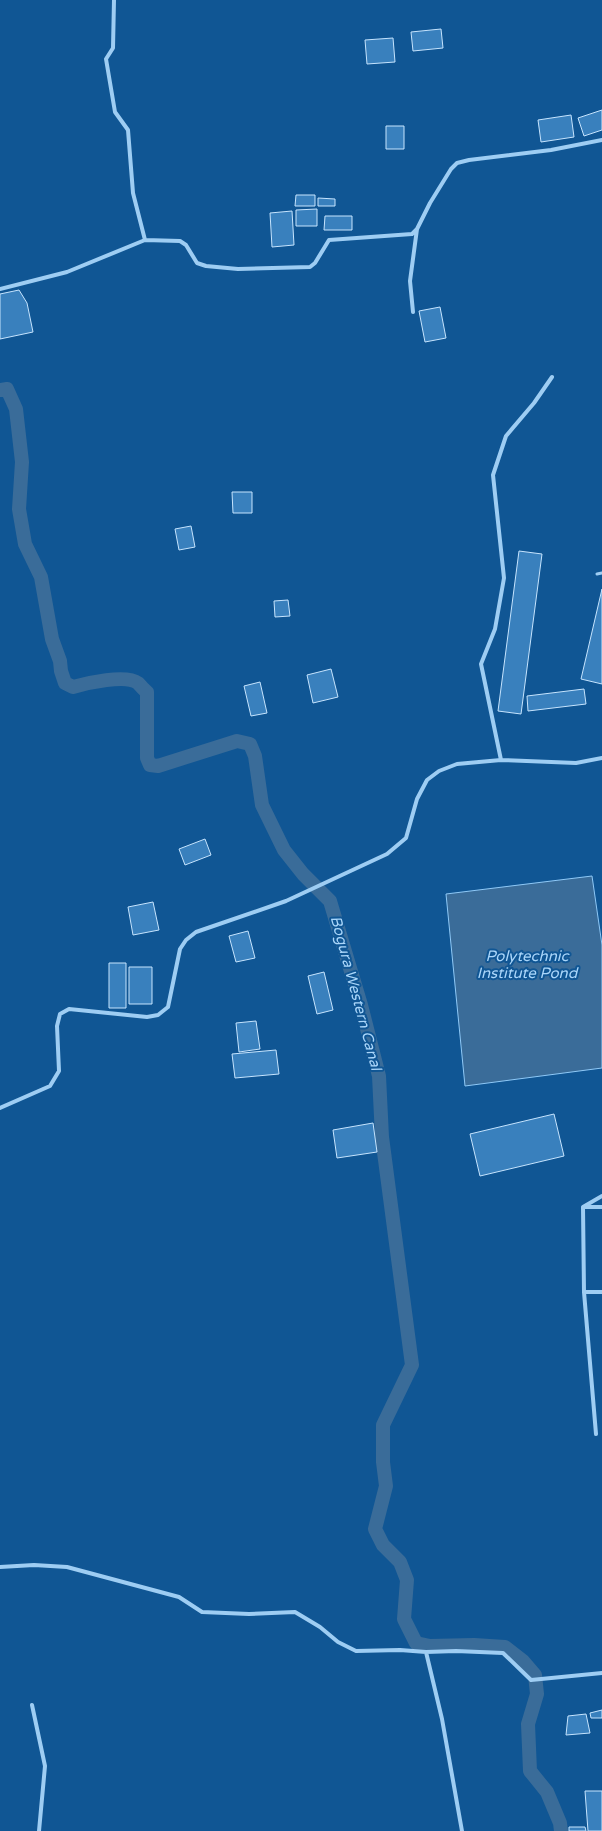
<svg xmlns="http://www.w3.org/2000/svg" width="602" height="1831" font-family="'Varela Round',sans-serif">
<rect width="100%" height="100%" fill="#105694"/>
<path fill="#3a6c99" stroke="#8fc9f7" d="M592,876L602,945V1068L465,1086L446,894Z"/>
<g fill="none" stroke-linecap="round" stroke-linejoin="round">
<path stroke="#3a6c99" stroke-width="14" d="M0,390L7,389L16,409L22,462L19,509L25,544L41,577L52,639L60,661L61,671L65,683L73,687C87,683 126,674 138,683C141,686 144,690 147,692V758L150,765L158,766L237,741L250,744L255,756L262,805L284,850L303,874L330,901L361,1005L379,1076L382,1137L412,1365L383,1425V1462L386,1486L375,1529L383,1545L400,1562L407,1580L404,1619L416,1643L430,1646L474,1645L505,1647L523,1661L535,1675L537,1694L528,1724L530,1771L547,1792L560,1823L561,1831"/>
</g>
<path fill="#3980bd" stroke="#c6e4fe" d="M441,29L443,48L413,51L411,32Z
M393,38L395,62L367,64L365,40Z
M602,110V130L584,136L578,118Z
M571,115L574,137L541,142L538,120Z
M386,126H404V149H386Z
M296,195H315V206H295Z
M318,198L335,199V206H318Z
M317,209V226H296V210Z
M292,211L294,245L272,247L270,213Z
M325,216H352V230H324Z
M19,290L27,303L33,332L0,339V294Z
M440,307L446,338L425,342L419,311Z
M232,492H252V513H233Z
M191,526L195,547L179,550L175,529Z
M519,551L542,554L521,714L498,711Z
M602,589V684L581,679Z
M288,600L290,616L275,617L274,601Z
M331,669L338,697L313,703L307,675Z
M260,682L267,713L251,716L244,686Z
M584,689L586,704L528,711L527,696Z
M205,839L211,855L185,865L179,849Z
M153,902L159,930L133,935L128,907Z
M248,931L255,958L236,962L229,936Z
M109,963H126V1008H109Z
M129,967H152V1004H129Z
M324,972L333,1010L317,1014L308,976Z
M256,1021L260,1049L239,1052L236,1023Z
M276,1050L279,1074L235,1078L232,1054Z
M554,1114L564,1156L480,1176L470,1134Z
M373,1123L377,1152L337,1158L333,1130Z
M602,1710V1718H591L590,1713Z
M586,1714L590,1733L566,1735L568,1716Z
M585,1791H602V1831H588Z
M569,1827H585L586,1831H569Z"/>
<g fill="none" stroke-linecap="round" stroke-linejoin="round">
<path stroke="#9ecdf3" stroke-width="3" d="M597,574L602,573"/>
<path stroke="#9ecdf3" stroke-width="4" d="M114,0L113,48L106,59L115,112L128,130L133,193L145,240
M0,289L67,272L145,240L180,241L186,245L197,263L206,266L238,269L310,267L315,263L329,240L412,234L417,229L430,203L451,169L457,163L469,160L551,150L602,140
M413,312L410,281L417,229
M501,760L481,664L495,629L504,578L493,475L506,436L534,403L552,377
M0,1108L50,1086L59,1071L57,1026L60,1014L69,1009L147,1017L158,1015L168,1007L180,949L186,940L196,932L286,901L387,854L406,838L417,799L427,780L439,771L457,764L501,760L576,763L602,758
M584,1207H602
M584,1292H602
M596,1434L584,1292L583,1207L602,1196
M0,1567L34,1565L67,1567L179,1597L202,1612L249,1614L295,1612L320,1627L338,1642L356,1651L400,1650L426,1652L456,1651L503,1653L531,1680L602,1673
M426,1652L442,1719L462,1831
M32,1705L45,1766L39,1831"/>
</g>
<g text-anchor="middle" stroke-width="4" stroke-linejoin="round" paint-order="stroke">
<g font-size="15" font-style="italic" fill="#aad6fa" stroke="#105694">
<text x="527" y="961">Polytechnic<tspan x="527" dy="17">Institute Pond</tspan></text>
<text transform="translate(356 993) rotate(75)" y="5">Bogura Western Canal</text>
</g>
</g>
</svg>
